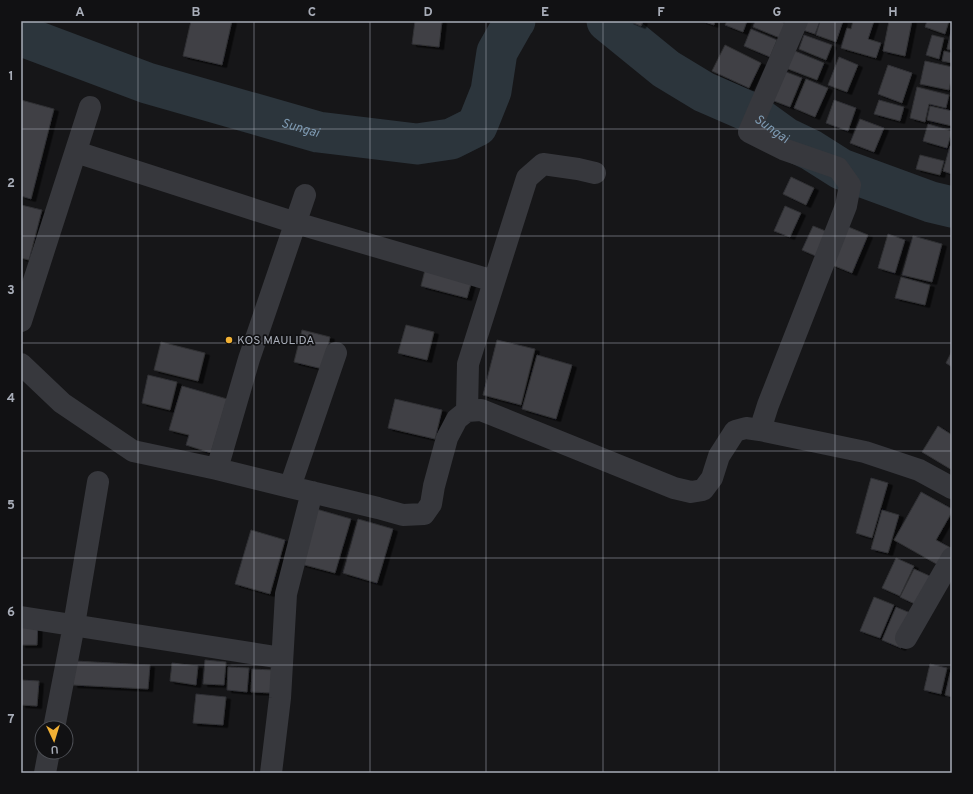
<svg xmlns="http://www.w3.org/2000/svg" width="973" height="794" font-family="Overpass,sans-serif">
<defs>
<filter id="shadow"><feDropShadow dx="4.5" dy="2.5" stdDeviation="0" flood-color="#0009"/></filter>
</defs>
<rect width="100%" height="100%" fill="#161618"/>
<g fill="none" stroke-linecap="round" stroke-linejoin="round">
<g stroke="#2c353c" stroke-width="41">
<path id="s1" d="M607,21L666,69L704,92L750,112L786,138L811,150L841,169L931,202L952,207"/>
<path id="s2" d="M21,37L30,39L147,83L318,132L417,144L451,139L477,126L491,91L497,52L514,22L515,21"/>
</g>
</g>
<path fill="#404145" stroke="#303034" filter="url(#shadow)" d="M191,21H232L222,65L183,56Z
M415,21H442L439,47L412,44Z
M629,21H643L641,26Z
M702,21H715L714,25Z
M727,21H747L743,32L725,25Z
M755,21H779L786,24L780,38L753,27Z
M803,21H820L815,34L800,29Z
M820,21H843L836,42L816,35Z
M853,21H874L868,39L881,43L876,58L841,48L847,28L851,29Z
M889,21H912L905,56L883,51Z
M927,21H949L945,34L925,27Z
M952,27V50L947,49Z
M751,29L777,40L770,57L744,46Z
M804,35L832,45L826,60L799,49Z
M932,35L944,38L939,59L926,55Z
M725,45L761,63L749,88L712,71Z
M790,49L824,63L817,80L783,67Z
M944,51L952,53V63L942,61Z
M839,57L858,65L847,92L828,85Z
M925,61L952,67V75L949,90L920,84Z
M888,65L912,73L902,103L878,94Z
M781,70L802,78L790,107L769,99Z
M806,79L828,88L815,117L794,108Z
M917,87L949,95L946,108L929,104L925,122L910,118Z
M21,100L54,109L31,199L21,196Z
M834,100L856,108L848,131L826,123Z
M879,100L904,107L900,121L874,114Z
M930,106L952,111V126L927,120Z
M860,119L884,128L874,152L850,143Z
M928,124L952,131L947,148L923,141Z
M950,146L952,147V174L943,171Z
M920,155L944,161L940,175L916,169Z
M791,177L814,188L806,205L783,194Z
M21,205L42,210L29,260L21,258Z
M785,206L801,213L790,237L774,231Z
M841,224L868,235L852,273L825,262Z
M813,226L828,232L818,257L802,250Z
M888,234L905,240L895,273L878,268Z
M913,236L942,244L932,282L902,275Z
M428,258L475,269L467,298L421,286Z
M901,277L930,285L925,305L895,298Z
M406,325L434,332L427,360L398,353Z
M302,330L330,337L323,369L294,362Z
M497,340L535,349L521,405L483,395Z
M161,342L205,353L198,381L154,370Z
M952,351V367L946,363Z
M537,355L572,365L556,419L522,409Z
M148,375L177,382L170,410L142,403Z
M182,386L227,399L211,453L186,445L189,435L169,430Z
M395,399L442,410L435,439L388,428Z
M938,426L952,435V470L922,452Z
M871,478L888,483L872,538L856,533Z
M921,492L952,509V512L936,540L951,548L940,566L894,540Z
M316,509L351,519L335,573L301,564Z
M882,510L899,515L888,553L871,549Z
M358,519L393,529L377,583L343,573Z
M251,530L285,540L270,594L235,584Z
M896,558L914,566L900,596L882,588Z
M914,569L932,577L919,606L900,597Z
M874,597L894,605L880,638L860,631Z
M896,607L915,615L901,648L882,640Z
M21,621H38L37,645H21Z
M205,660L226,662L224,685L203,684Z
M75,661L150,665L148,689L73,685Z
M172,663L198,666L196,685L170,681Z
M930,664L947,668L941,694L924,690Z
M228,667L249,668L247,692L227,690Z
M252,669L273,670L272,693L251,692Z
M951,669H952V697L945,695Z
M21,680L39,681L37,706L21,705Z
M196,694L226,697L223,725L193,723Z"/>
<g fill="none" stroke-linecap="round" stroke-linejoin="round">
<path stroke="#37383d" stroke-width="22" d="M76,152L296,223L494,281
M21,321L90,107
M21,364L62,403L133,451L217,469L290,487L378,508L403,515L424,514L431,504L434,486L447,438L457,419L467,411L481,410L674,488L691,492L703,490L712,478L719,456L735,431L746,428L760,430L865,452L919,470L952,488
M467,411L468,364L527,178L543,164L578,169L595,173
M760,430L768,405L846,206L850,185L838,168L783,149L749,132L797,21
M217,469L249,359L305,195
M290,487L336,353
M21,617L282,658
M906,638L952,558
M54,728L74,625L98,482
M45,773L49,752
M271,773L280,698L286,594L312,492"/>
</g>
<path fill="none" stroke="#a8adb8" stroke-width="1" stroke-opacity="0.55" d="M138,21V773M254,21V773M370,21V773M486,21V773M603,21V773M719,21V773M835,21V773M21,129H952M21,236H952M21,343H952M21,451H952M21,558H952M21,665H952"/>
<circle fill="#f2b134" stroke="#111113" stroke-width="1.5" cx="229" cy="340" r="4"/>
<g text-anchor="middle" stroke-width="3.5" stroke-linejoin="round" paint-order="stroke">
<g font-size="12" fill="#a8adb8" stroke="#111113" text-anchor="start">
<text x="237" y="344">KOS MAULIDA</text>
</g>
<g font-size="13" font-style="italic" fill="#7f9bb3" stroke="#111113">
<text dy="5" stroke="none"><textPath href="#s2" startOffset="294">Sungai</textPath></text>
<text dy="5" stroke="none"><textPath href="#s1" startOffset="198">Sungai</textPath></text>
</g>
</g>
<rect width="973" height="794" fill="none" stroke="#111113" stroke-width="44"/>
<g transform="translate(54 740) rotate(176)"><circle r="19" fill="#111113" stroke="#4d4f55"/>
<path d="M0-3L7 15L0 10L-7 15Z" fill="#f2b134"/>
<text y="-6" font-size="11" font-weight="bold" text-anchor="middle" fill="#a8adb8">U</text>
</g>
<rect x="22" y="22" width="929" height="750" fill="none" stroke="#a8adb8" stroke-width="1.5"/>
<g font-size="13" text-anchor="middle" font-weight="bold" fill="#a8adb8">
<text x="80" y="16">A</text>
<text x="196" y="16">B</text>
<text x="312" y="16">C</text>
<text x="428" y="16">D</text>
<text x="545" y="16">E</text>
<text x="661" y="16">F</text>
<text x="777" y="16">G</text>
<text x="893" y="16">H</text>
<text x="11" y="80">1</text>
<text x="11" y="187">2</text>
<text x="11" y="294">3</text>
<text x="11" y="402">4</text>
<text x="11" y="509">5</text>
<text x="11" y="616">6</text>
<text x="11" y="723">7</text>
</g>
</svg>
